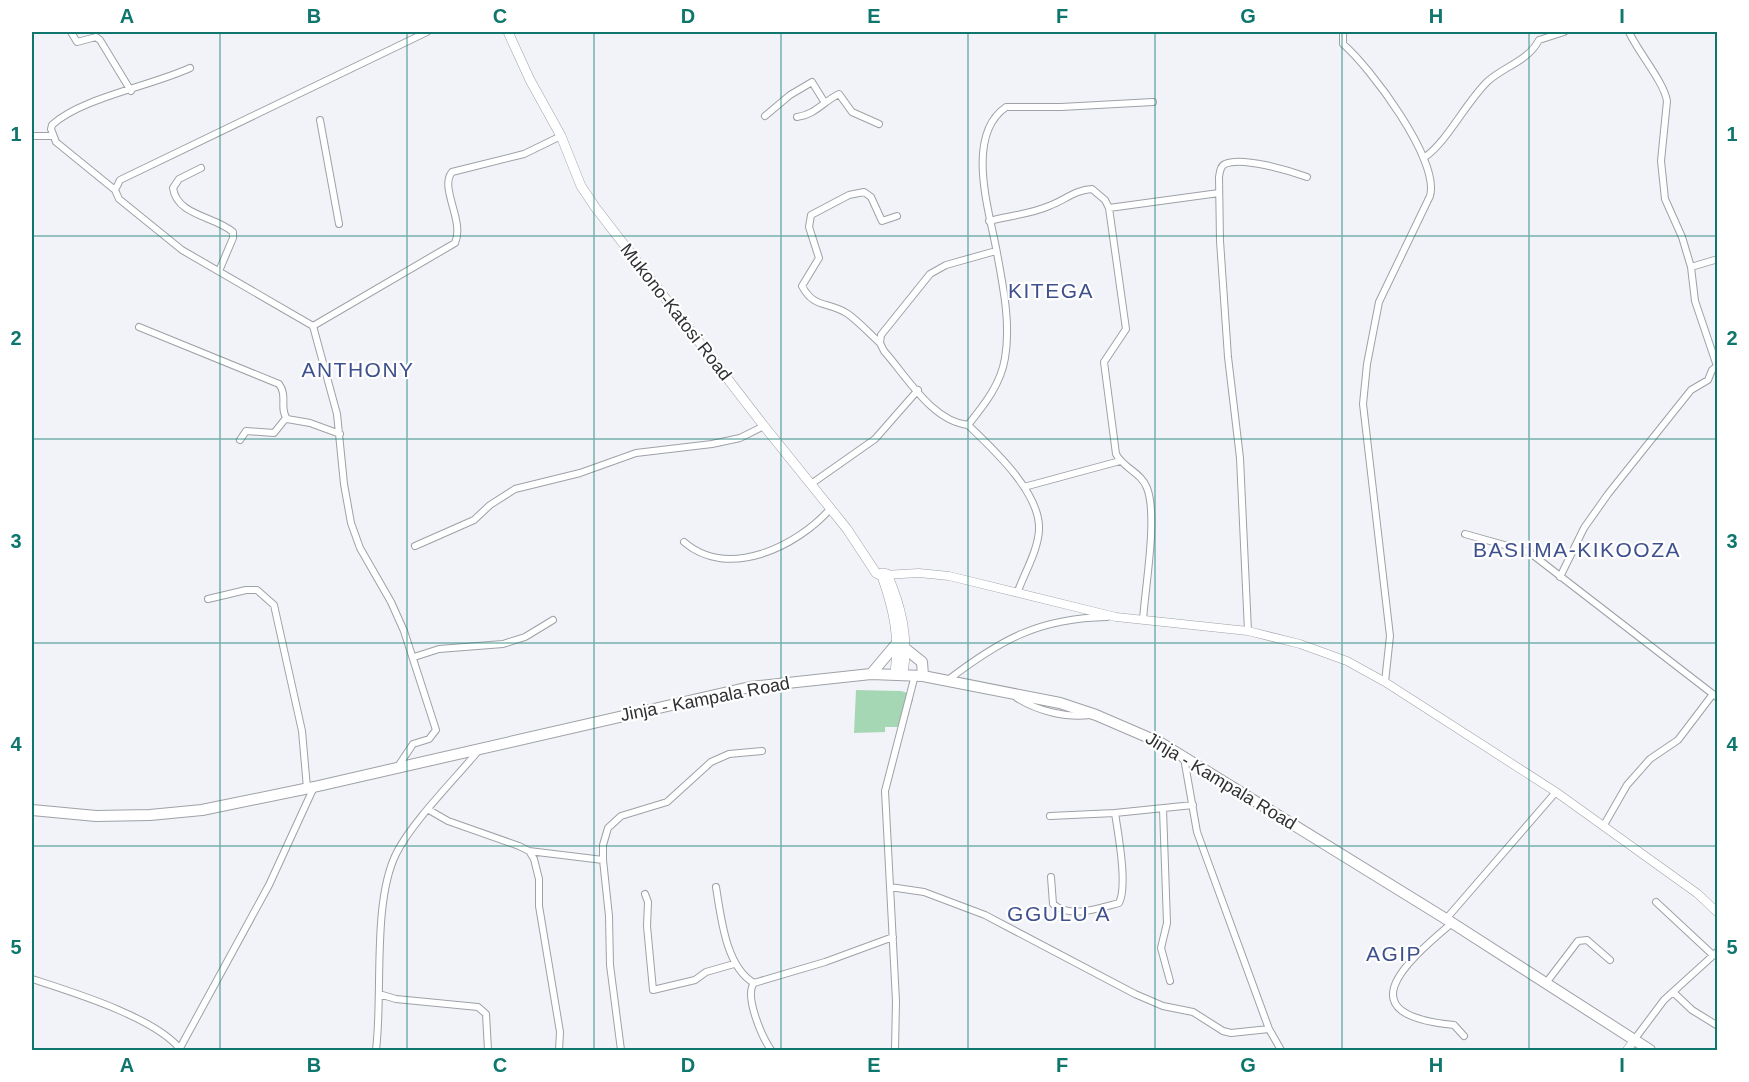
<svg xmlns="http://www.w3.org/2000/svg" width="1749" height="1082" font-family="Helvetica,sans-serif">
<rect width="100%" height="100%" fill="#f1f3f9"/>
<path fill="#a5d7b5" d="M856,690L901,691L911,694L913,700L903,727H885V732L854,733Z"/>
<g fill="none" stroke-linecap="round" stroke-linejoin="round">
<g stroke="#9ea1a6" stroke-width="8">
<path id="minor" d="M71,32L77,42L96,37L100,40L131,91
M1343,32V44C1370,67 1440,160 1430,196L1379,302L1367,364L1363,404L1390,636L1385,682
M1629,32C1638,52 1664,82 1667,101L1661,161L1665,199L1682,237L1691,267L1718,259
M765,116L790,95L812,82L825,103
M797,117C815,115 824,101 839,94L852,112L879,124
M320,120L339,224
M32,136H53
M1425,157C1447,142 1466,102 1488,81C1505,66 1528,61 1539,40L1564,32
M201,168L179,179L173,188C177,216 215,216 233,232V238L219,271
M115,190L56,142L51,129L52,125C81,98 151,86 190,68
M1109,208L1219,193
M989,221C1008,216 1031,214 1049,206C1065,200 1075,190 1092,189L1105,200L1109,208L1126,329L1104,362L1116,454C1123,468 1141,472 1147,488C1158,516 1145,588 1143,620
M313,326L455,243C465,221 439,188 452,172L524,154L561,136
M139,327L279,384C288,396 279,408 287,419L310,423L340,434
M880,343C869,333 859,322 848,314C828,301 814,309 802,286L819,258L809,227L811,215L849,195L864,192L871,197L882,221L897,216
M968,425C932,421 907,377 884,351L880,343L881,335L930,274L946,265L996,251
M240,440L246,431L274,433L286,418
M811,484L875,439L918,390
M1024,487L1120,461
M1465,534L1529,552L1718,698
M684,542C728,580 797,547 831,508
M415,546L474,520L490,505L515,489L580,473L636,453L712,444L740,438L764,426
M1560,577L1584,528L1608,494L1691,390L1708,380L1712,370L1717,366L1695,301L1691,267
M1018,591C1025,572 1038,550 1039,530C1041,493 993,449 968,425C984,405 1001,384 1005,358C1011,324 1003,286 997,253C990,213 964,136 1006,107H1061L1153,102
M208,599L246,590H257L274,605L302,731L307,788
M1248,631L1240,458L1228,357L1220,241L1219,177C1220,172 1220,166 1225,164C1242,156 1290,171 1307,177
M414,657L439,649L503,644L525,637L553,620
M948,680C1000,640 1039,618 1107,617
M1017,698C1038,711 1066,718 1090,715
M1184,758L1197,832L1269,1029L1281,1050
M399,765L413,744L429,739L436,730L404,631L391,602L360,548L351,523L344,484L337,414L313,326L182,250L119,199L115,190L120,180L427,32
M1163,809L1167,923L1161,948L1170,981
M429,810L448,821L519,846L529,851L534,859L539,879V906L560,1032L559,1050
M1050,816L1115,813
M1604,825L1627,785L1650,759L1678,740L1713,694
M529,851L603,860
M1051,877L1053,904C1070,919 1100,908 1119,903C1128,886 1118,833 1115,813L1193,805
M716,887C721,918 726,967 754,983
M890,887L924,892L985,915L1135,994L1163,1006L1193,1012L1223,1031L1231,1033L1269,1029
M645,894L648,902L647,926L653,990L695,980L706,972L734,964
M1656,902L1713,955
M1446,919L1556,792
M1452,923C1402,965 1348,1015 1454,1025L1464,1036
M32,979C72,992 155,1017 181,1050
M1546,983L1578,941L1587,940L1610,960
M1673,992L1692,1010L1718,1026
M379,994L396,999L478,1007L486,1014L488,1050
M1634,1040L1664,1000L1718,951
M180,1048L269,885L314,787
M376,1050C383,995 372,903 396,854C411,823 455,779 479,750
M621,1050L610,965L609,916L603,860V845L608,828L621,816L667,802L711,762L729,754L762,751
M771,1050C762,1037 744,996 754,983L825,962L893,937
M895,1050L896,1001L885,791L915,675"/>
</g>
<g stroke="#9ea1a6" stroke-width="9">
<path id="tertiary" d="M884,575L919,573L949,576L1116,617L1248,631L1300,644L1347,661L1385,682L1556,792L1698,894L1718,913
M1627,1050L1634,1040"/>
</g>
<g stroke="#9ea1a6" stroke-width="10">
<path id="secondary" d="M508,32L530,80L561,136L581,186L595,207L764,426L847,529L876,573L882,576C894,610 900,638 895,673
M882,573L887,574C901,606 909,638 903,673"/>
</g>
<g stroke="#9ea1a6" stroke-width="12">
<path id="trunk" d="M907,650L922,662L923,676
M871,674L898,642
M32,810L96,816L150,815L202,810L314,787L750,687L871,674L923,676L1060,703L1096,715L1161,743L1446,919L1650,1050"/>
</g>
<use href="#minor" stroke="#fff" stroke-width="6"/>
<use href="#tertiary" stroke="#fff" stroke-width="8"/>
<use href="#secondary" stroke="#fff" stroke-width="9"/>
<use href="#trunk" stroke="#fff" stroke-width="10"/>
</g>
<path fill="none" stroke="#0f766e" stroke-width="1.5" stroke-opacity="0.55" d="M220,32V1050M407,32V1050M594,32V1050M781,32V1050M968,32V1050M1155,32V1050M1342,32V1050M1529,32V1050M32,236H1718M32,439H1718M32,643H1718M32,846H1718"/>
<g text-anchor="middle" stroke-width="4.5" stroke-linejoin="round" paint-order="stroke">
<g font-size="18" fill="#2f3032" stroke="#fff">
<text transform="translate(676 312) rotate(52)" y="6">Mukono-Katosi Road</text>
<text transform="translate(705 699) rotate(-11)" y="6">Jinja - Kampala Road</text>
<text transform="translate(1221 781) rotate(31)" y="6">Jinja - Kampala Road</text>
</g>
<g font-size="21" letter-spacing="1.5" fill="#3f518d" stroke="#fff">
<text x="1051" y="298">KITEGA</text>
<text x="358" y="377">ANTHONY</text>
<text x="1577" y="557">BASIIMA-KIKOOZA</text>
<text x="1059" y="921">GGULU A</text>
<text x="1394" y="961">AGIP</text>
</g>
</g>
<rect width="1749" height="1082" fill="none" stroke="#ffffff" stroke-width="66"/>
<rect x="33" y="33" width="1683" height="1016" fill="none" stroke="#0f766e" stroke-width="2"/>
<g font-size="20" text-anchor="middle" font-weight="bold" fill="#0f766e">
<text x="127" y="23">A</text>
<text x="314" y="23">B</text>
<text x="500" y="23">C</text>
<text x="688" y="23">D</text>
<text x="874" y="23">E</text>
<text x="1062" y="23">F</text>
<text x="1248" y="23">G</text>
<text x="1436" y="23">H</text>
<text x="1622" y="23">I</text>
<text x="16" y="141">1</text>
<text x="1732" y="141">1</text>
<text x="16" y="345">2</text>
<text x="1732" y="345">2</text>
<text x="16" y="548">3</text>
<text x="1732" y="548">3</text>
<text x="16" y="751">4</text>
<text x="1732" y="751">4</text>
<text x="16" y="954">5</text>
<text x="1732" y="954">5</text>
<text x="127" y="1072">A</text>
<text x="314" y="1072">B</text>
<text x="500" y="1072">C</text>
<text x="688" y="1072">D</text>
<text x="874" y="1072">E</text>
<text x="1062" y="1072">F</text>
<text x="1248" y="1072">G</text>
<text x="1436" y="1072">H</text>
<text x="1622" y="1072">I</text>
</g>
</svg>
